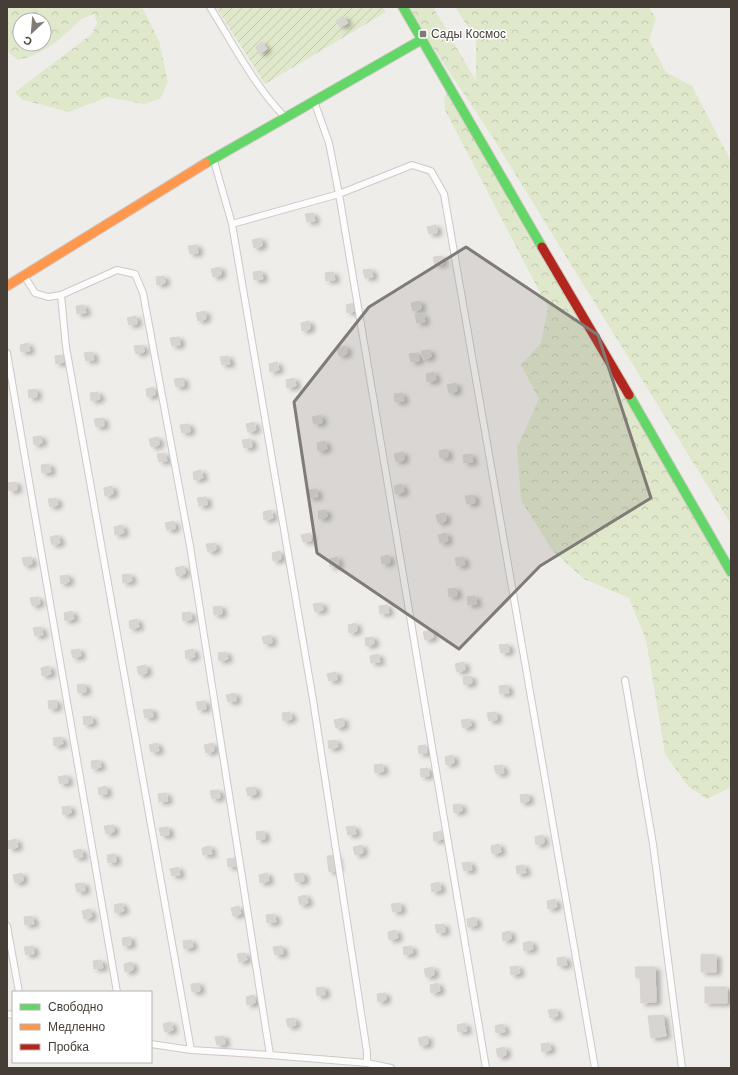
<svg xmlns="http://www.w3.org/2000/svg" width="738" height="1075" font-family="Arial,sans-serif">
<defs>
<pattern id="forest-crowns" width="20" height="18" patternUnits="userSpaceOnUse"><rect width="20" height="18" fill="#dfe8cb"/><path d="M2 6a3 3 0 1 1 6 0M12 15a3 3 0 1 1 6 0" fill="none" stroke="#c1c8af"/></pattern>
<pattern id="garden-furrows" width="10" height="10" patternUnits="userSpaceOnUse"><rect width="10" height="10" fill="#dfe8cb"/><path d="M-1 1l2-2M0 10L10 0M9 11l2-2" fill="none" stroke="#c1c8af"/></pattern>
<filter id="shadow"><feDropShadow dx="4.5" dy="2.5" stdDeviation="2" flood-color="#0004"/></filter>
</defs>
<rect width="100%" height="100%" fill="#efedea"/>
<path fill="url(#forest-crowns)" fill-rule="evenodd" d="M7,7H142L159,41L168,82L160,99L144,104L107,97L69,112L23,100L15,92L92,34L97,23L94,14C75,20 78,24 64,35C48,49 39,55 18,60L7,51ZM20,20H44V44H20Z
M408,7H433L476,81V39L455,7H649L656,18L649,40L666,72L692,86L731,161V524L493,138L421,29Z
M448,90L731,575V787L707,799L688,786L665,754L646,640L629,598L584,579L552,550L521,500L517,448L539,399L521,365L541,343L548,308L445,110L444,99Z"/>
<path fill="url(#garden-furrows)" d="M216,7H383L386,12L265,84Z"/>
<path fill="#d7d4d1" stroke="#d8d4d0" filter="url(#shadow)" d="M343,16L348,23L341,27L336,21Z
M262,42L267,49L260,54L256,47Z
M313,213L315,221L307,222L305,214Z
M436,225L437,233L429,234L427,227Z
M261,238L262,246L254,248L252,240Z
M197,245L198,253L190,254L188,246Z
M442,256L443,264L435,265L433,257Z
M220,267L221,275L213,277L211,269Z
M371,269L373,277L365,278L363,270Z
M261,271L263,279L254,280L253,272Z
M333,272L335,280L326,281L325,273Z
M164,276L165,283L157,285L156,277Z
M420,301L421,309L413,311L411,303Z
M354,303L355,311L347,313L346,305Z
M84,305L86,313L77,314L76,306Z
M205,311L206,319L198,321L196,313Z
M423,314L425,322L417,323L415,315Z
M136,316L137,324L129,325L127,318Z
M309,321L310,329L302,331L301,323Z
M179,337L180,345L172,346L170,338Z
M28,343L30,351L21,352L20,345Z
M143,345L144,352L136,354L134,346Z
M346,346L347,354L339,356L337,348Z
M430,350L431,357L423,359L421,351Z
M92,352L94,360L86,361L84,353Z
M418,353L419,361L411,362L409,354Z
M63,355L64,362L56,364L55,356Z
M228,356L230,364L222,365L220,357Z
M277,362L279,370L270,372L269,364Z
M434,372L436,380L427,382L426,374Z
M183,378L184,386L176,387L174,379Z
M294,378L296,386L287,388L286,380Z
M456,383L457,391L449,393L447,385Z
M154,387L155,395L147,397L146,389Z
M36,389L37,397L29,398L28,390Z
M98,392L100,399L91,401L90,393Z
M402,393L404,401L395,402L394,394Z
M321,415L322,423L314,424L312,417Z
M103,418L104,426L96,427L94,419Z
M254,422L256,430L248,432L246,424Z
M189,424L190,432L182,433L180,425Z
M41,436L42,443L34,445L33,437Z
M158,437L159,445L151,447L149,439Z
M251,439L252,447L244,448L242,440Z
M325,441L327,449L318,451L317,443Z
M447,449L448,457L440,458L439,451Z
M403,452L404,460L396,462L394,454Z
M165,453L167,461L159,462L157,454Z
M471,454L473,462L464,463L463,455Z
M49,464L51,472L42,473L41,465Z
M201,470L203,478L194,480L193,472Z
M16,482L17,490L9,491L8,483Z
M402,484L404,492L395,494L394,486Z
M112,486L113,494L105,496L104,488Z
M316,489L318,497L309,498L308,490Z
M474,495L475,503L467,504L465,496Z
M206,497L207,505L199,506L197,498Z
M56,498L58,505L50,507L48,499Z
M271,510L273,518L264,520L263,512Z
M326,510L327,517L319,519L318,511Z
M445,513L446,521L438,523L436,515Z
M174,521L175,529L167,530L165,523Z
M122,525L124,533L115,535L114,527Z
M310,533L311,541L303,542L301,535Z
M446,533L448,541L440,543L438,535Z
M58,535L60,543L52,545L50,537Z
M215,543L216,550L208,552L206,544Z
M280,551L281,559L273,561L272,553Z
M389,555L390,563L382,564L381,557Z
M31,557L32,564L24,566L22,558Z
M337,557L339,565L330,567L329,559Z
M463,557L465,565L457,566L455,558Z
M184,566L185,574L177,576L175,568Z
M130,574L132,581L123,583L122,575Z
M68,575L69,582L61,584L60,576Z
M456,588L457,596L449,597L448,589Z
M475,596L477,604L468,605L467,597Z
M38,597L40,604L32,606L30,598Z
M322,603L323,610L315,612L313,604Z
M387,605L389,613L380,614L379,606Z
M221,606L222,614L214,615L213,607Z
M72,611L74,619L65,621L64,613Z
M190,612L192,619L183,621L182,613Z
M137,619L139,627L130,629L129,621Z
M356,623L357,631L349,633L348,625Z
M41,627L43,635L35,636L33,628Z
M432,630L433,638L425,640L423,632Z
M271,635L272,643L264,644L262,637Z
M373,637L374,644L366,646L365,638Z
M508,644L509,652L501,653L499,645Z
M79,649L81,656L73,658L71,650Z
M193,649L195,657L186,659L185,651Z
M226,652L228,659L219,661L218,653Z
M378,654L380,662L371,663L370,656Z
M464,662L465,670L457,672L455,664Z
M146,665L147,673L139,675L137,667Z
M49,666L51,674L42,676L41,668Z
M336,672L337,680L329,681L327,674Z
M471,676L472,683L464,685L463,677Z
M85,684L86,692L78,693L77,685Z
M507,685L509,693L500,694L499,686Z
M235,693L236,701L228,702L226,695Z
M56,700L57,708L49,709L48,701Z
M205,701L206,709L198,710L196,702Z
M152,709L153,717L145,718L143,710Z
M290,712L292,719L283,721L282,713Z
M496,712L497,720L489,721L487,713Z
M91,716L93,723L84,725L83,717Z
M343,718L344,726L336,728L334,720Z
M470,719L471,726L463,728L461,720Z
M61,737L63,744L54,746L53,738Z
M336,740L338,747L329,749L328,741Z
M157,743L159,751L151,752L149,745Z
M213,743L214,751L206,753L204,745Z
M426,745L427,753L419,754L418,746Z
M453,755L454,763L446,765L445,757Z
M99,760L101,767L92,769L91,761Z
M382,764L384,771L375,773L374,765Z
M502,765L504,773L496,774L494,766Z
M428,768L429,776L421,777L420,769Z
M67,775L68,783L60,784L58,777Z
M106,786L107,794L99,795L98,788Z
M255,787L256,794L248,796L246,788Z
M219,790L220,798L212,799L210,791Z
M166,793L168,801L159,802L158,794Z
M528,794L529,801L521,803L520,795Z
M461,804L462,811L454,813L453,805Z
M70,806L71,813L63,815L62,807Z
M113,825L114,832L106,834L104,826Z
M354,826L356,834L348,835L346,827Z
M168,827L169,835L161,836L159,828Z
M264,831L265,839L257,840L256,832Z
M441,831L443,839L434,841L433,833Z
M543,835L544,843L536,845L535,837Z
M16,839L18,847L9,849L8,841Z
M499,844L501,852L492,854L491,846Z
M362,845L363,853L355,855L353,847Z
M210,846L212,854L203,855L202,848Z
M81,849L83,857L75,858L73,851Z
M115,854L116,862L108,863L107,855Z
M336,855L338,870L329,872L327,856Z
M235,858L237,866L228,867L227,859Z
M470,862L472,870L464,871L462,863Z
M524,865L526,873L517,874L516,866Z
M178,867L180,875L172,876L170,869Z
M22,873L23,881L15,883L13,875Z
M267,873L269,881L260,883L259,875Z
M303,873L304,881L296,882L294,874Z
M439,882L441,890L432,892L431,884Z
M84,883L85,891L77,892L75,884Z
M306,895L308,903L300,905L298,897Z
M555,899L557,907L548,909L547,901Z
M122,903L124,911L115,913L114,905Z
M400,903L401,911L393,912L391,904Z
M239,906L241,914L233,916L231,908Z
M90,909L92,917L84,919L82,911Z
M274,914L276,922L267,923L266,915Z
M32,916L34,924L25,925L24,917Z
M475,917L477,925L468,927L467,919Z
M444,924L445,932L437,933L435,925Z
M396,930L398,938L389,940L388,932Z
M510,931L511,939L503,941L502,933Z
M130,937L131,945L123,946L122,938Z
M191,940L193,947L184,949L183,941Z
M531,941L533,949L524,951L523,943Z
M33,946L34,954L26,955L24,947Z
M282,946L283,954L275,955L273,947Z
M411,946L413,953L404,955L403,947Z
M245,953L247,960L239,962L237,954Z
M701,954L716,955V972H701Z
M565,957L567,965L558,966L557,958Z
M101,960L103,968L94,969L93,961Z
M132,962L133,970L125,972L124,964Z
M518,966L520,973L511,975L510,967Z
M433,967L434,975L426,977L424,969Z
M635,967H655L656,1002L641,1003L640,977L636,978Z
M199,983L200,991L192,992L191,984Z
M438,983L440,991L431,993L430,985Z
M324,987L325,995L317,996L316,988Z
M705,987H727V1003H705Z
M385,993L386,1000L378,1002L377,994Z
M254,995L255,1003L247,1005L246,997Z
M556,1009L558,1016L550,1018L548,1010Z
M663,1015L666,1036L651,1038L648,1016Z
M294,1018L296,1025L288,1027L286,1019Z
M171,1022L173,1030L165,1032L163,1024Z
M465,1023L467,1031L458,1032L457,1025Z
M503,1024L505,1032L496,1033L495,1026Z
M224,1036L225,1044L217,1045L215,1037Z
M427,1036L428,1044L420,1046L418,1038Z
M549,1043L551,1050L542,1052L541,1044Z
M505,1047L506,1055L498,1057L496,1049Z"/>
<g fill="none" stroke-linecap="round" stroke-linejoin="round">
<g stroke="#ccc9c6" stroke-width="8">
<path id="lane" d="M210,7C232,42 255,87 284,116
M314,101L329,143L339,194L486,1068
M214,161L232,224L313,700L367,1052V1063
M232,224L339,194L412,165L431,171L444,194L595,1068
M25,277L35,293L48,297L61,295L117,270L135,274L143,293L190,546L270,1055L367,1063L391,1068
M61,295L66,347L191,1050
M7,353L117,992
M625,680L653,844L682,1068
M7,926L19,992
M7,1014L13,1015
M151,1044L191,1050L270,1055"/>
</g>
<g stroke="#cec9c1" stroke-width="11">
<path id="fast" d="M403,7L542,247
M206,163L421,40
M629,395L731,572"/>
</g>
<g stroke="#cec9c1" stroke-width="11">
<path id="slow" d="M7,286L206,163"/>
</g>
<g stroke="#cec9c1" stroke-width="11">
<path id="jam" d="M542,247L629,395"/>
</g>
<use href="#lane" stroke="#fdfcfc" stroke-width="6"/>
<use href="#fast" stroke="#63d668" stroke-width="9"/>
<use href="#slow" stroke="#ff974d" stroke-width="9"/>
<use href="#jam" stroke="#b3261e" stroke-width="9"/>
</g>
<path fill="#807b76" fill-opacity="0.2" stroke="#807b76" stroke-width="3" stroke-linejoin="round" d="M466,247L598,335L651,498L540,566L459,649L317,553L294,402L369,307Z"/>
<rect fill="#807b76" stroke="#fff" stroke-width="1.5" x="419" y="30" width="8" height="8" rx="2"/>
<g text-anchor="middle" stroke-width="3" stroke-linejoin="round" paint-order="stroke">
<g font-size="12" fill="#453e37" stroke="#fff" text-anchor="start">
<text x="431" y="38">Сады Космос</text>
</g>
</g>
<rect width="738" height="1075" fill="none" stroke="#453e37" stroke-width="16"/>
<rect x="12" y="991" width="140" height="72" fill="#ffffff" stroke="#b5b2af"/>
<rect x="20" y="1004" width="20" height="6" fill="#63d668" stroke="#b5b2af"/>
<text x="48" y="1011" font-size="12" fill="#453e37">Свободно</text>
<rect x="20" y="1024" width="20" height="6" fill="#ff974d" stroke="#b5b2af"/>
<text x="48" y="1031" font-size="12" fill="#453e37">Медленно</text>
<rect x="20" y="1044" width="20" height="6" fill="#b3261e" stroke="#b5b2af"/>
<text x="48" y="1051" font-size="12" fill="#453e37">Пробка</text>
<g transform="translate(32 32) rotate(206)"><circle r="19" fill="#ffffff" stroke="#b5b2af"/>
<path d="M0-3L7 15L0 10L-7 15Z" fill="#807b76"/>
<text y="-6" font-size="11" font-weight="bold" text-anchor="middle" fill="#453e37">С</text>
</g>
</svg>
